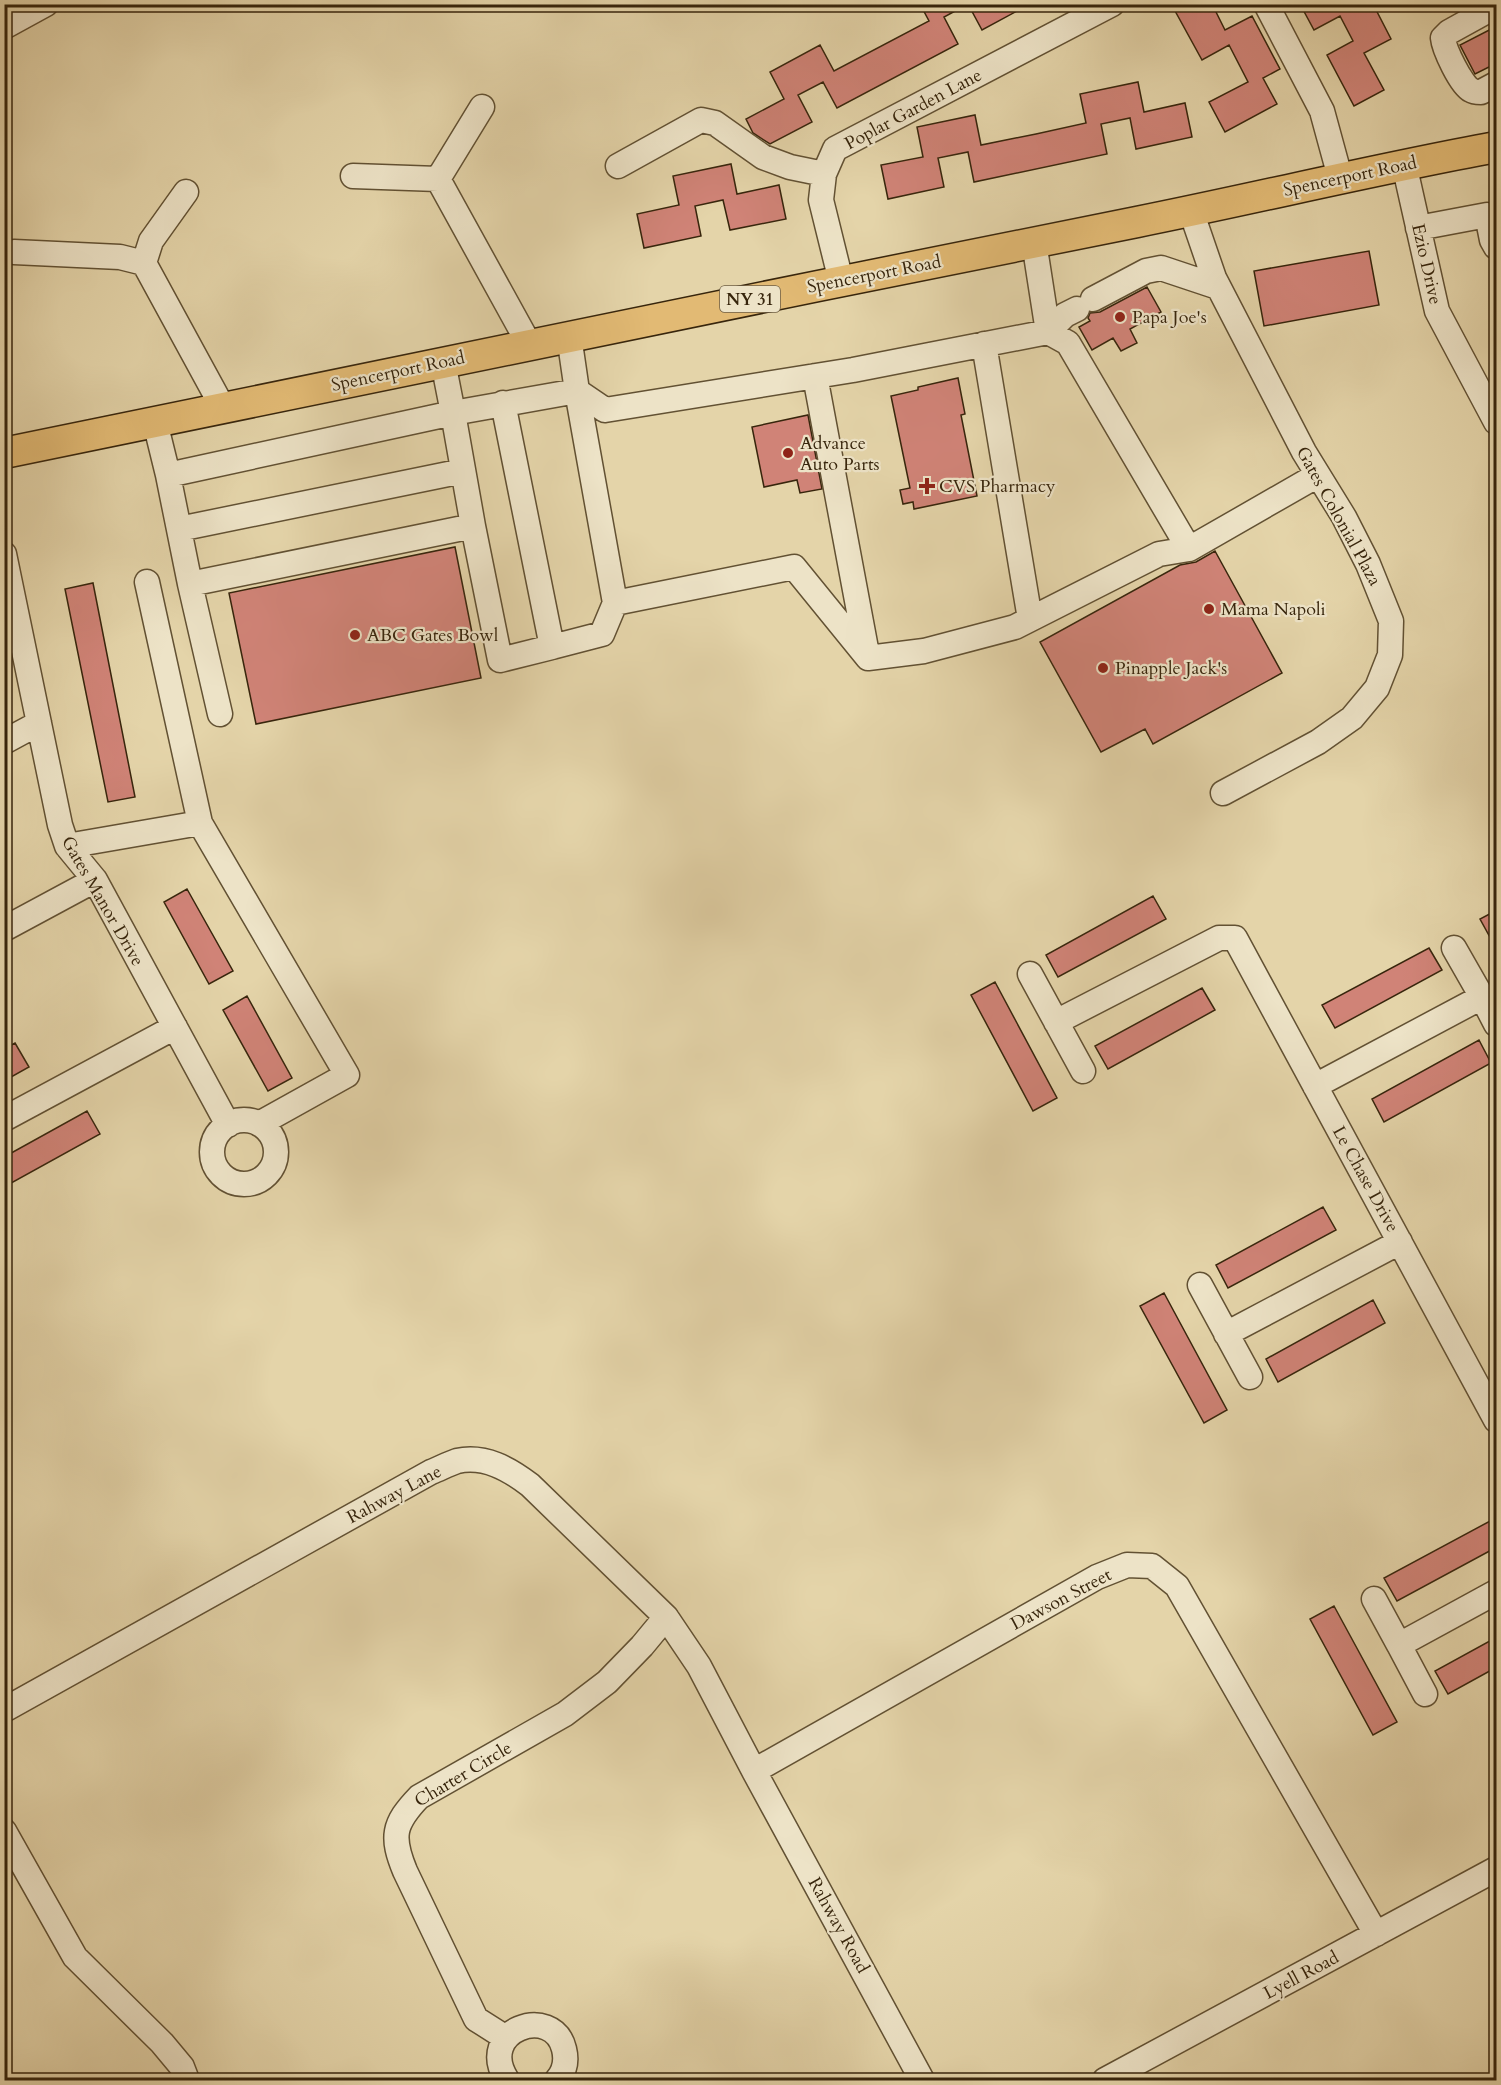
<svg xmlns="http://www.w3.org/2000/svg" width="1501" height="2085" font-family="Cardo,serif">
<rect width="100%" height="100%" fill="#e4d4a9"/>
<filter id="stains"><feTurbulence type="fractalNoise" baseFrequency=".00333" numOctaves="4"/><feColorMatrix values="0 0 0 0 .2 0 0 0 0 .09 0 0 0 0 .02 0 0 0 .5 -.17"/></filter>
<radialGradient id="worn" r=".72"><stop offset=".6" stop-color="#630" stop-opacity="0"/><stop offset="1" stop-color="#630" stop-opacity=".3"/></radialGradient>
<path fill="#d08377" stroke="#37250c" stroke-width="1.5" d="M920,4H968L944,17L958,44L837,108L823,82L798,95L812,122L770,144L753,133L746,119L784,99L770,72L820,45L834,71L929,21Z
M968,4H1030L982,30Z
M1182,4H1212L1225,30L1252,16L1280,69L1263,78L1277,104L1225,132L1209,102L1248,82L1229,45L1202,60L1174,9Z
M1300,4H1373L1391,39L1364,53L1384,90L1354,106L1327,55L1353,41L1340,16L1314,30Z
M1497,26V63L1475,74L1460,45Z
M1138,82L1144,112L1185,103L1192,137L1136,149L1130,118L1101,124L1107,154L974,182L968,152L938,158L944,187L888,199L881,165L923,157L917,127L975,115L981,145L1036,134L1086,123L1080,94Z
M731,164L737,194L779,185L786,219L730,230L723,200L695,206L701,236L644,248L637,214L679,205L673,176Z
M1369,251L1379,305L1264,326L1254,271Z
M1147,287L1161,312L1130,329L1137,343L1121,351L1113,338L1092,350L1079,327L1090,321L1088,318L1090,313L1100,312Z
M958,378L965,414L961,415L977,496L914,509L913,502L903,504L900,490L910,488L891,396L918,390V387Z
M808,415L822,489L800,493L797,480L764,487L752,427Z
M455,547L481,678L256,724L229,593Z
M1215,551L1282,673L1153,744L1145,729L1101,752L1040,642L1180,565L1196,562Z
M93,583L135,797L108,802L65,589Z
M187,889L233,971L209,984L164,902Z
M1153,896L1166,919L1058,977L1046,955Z
M1497,910V950L1480,919Z
M1429,948L1442,970L1335,1028L1322,1005Z
M995,982L1057,1098L1033,1111L971,995Z
M1202,988L1215,1010L1108,1069L1095,1046Z
M247,996L292,1078L268,1091L223,1010Z
M1479,1040L1491,1063L1384,1122L1372,1099Z
M15,1043L29,1067L4,1081V1049Z
M87,1111L100,1134L4,1187V1157Z
M1323,1207L1336,1230L1228,1288L1216,1265Z
M1164,1293L1227,1410L1204,1423L1140,1306Z
M1373,1300L1385,1323L1278,1382L1266,1359Z
M1492,1520L1497,1529V1547L1397,1601L1384,1578Z
M1334,1606L1397,1722L1373,1735L1310,1619Z
M1497,1637V1667L1448,1694L1435,1671Z"/>
<g fill="none" stroke-linecap="round" stroke-linejoin="round">
<g stroke="#625133" stroke-width="27">
<path id="minor" d="M1266,4L1322,111L1340,177
M1496,6L1449,32L1443,38C1444,49 1461,85 1471,90C1474,92 1477,92 1481,92L1496,84
M4,27L46,4
M1404,164L1437,311L1496,422
M618,166L701,120L715,123L763,157L790,167L824,174
M353,176L438,179L529,344
M438,179L482,107
M186,192L151,241L144,263L223,408
M1191,211L1214,278L1304,452L1344,517L1368,564L1391,621L1390,655L1377,688L1352,718L1318,742L1223,793
M1418,228L1487,215L1492,240L1496,247
M14,252L120,257L144,263
M841,281L821,200L824,174L835,149L1112,4
M1093,299L1146,271L1161,268L1218,287
M1077,309L1065,315L1048,332L1068,343L1189,549L1318,475
M984,344L1030,619
M815,376L867,654
M577,391L615,603L794,567L868,658L924,651L1015,627L1159,554L1189,549
M577,391L605,410L853,370L1048,332L1034,242
M155,422L168,475L453,413L443,362
M168,475L190,584L473,526L453,413L577,391L569,336
M473,526L500,660L552,647L503,403
M179,529L463,471
M4,554L60,825L67,846L95,880L228,1125
M190,584L220,714
M552,647L602,634L615,603
M4,742L39,723
M200,823L347,1075L259,1124
M67,846L200,823L147,582
M4,929L95,880
M1454,948L1482,997
M1030,974L1083,1071
M1056,1022L1219,938H1235L1496,1420
M1315,1086L1482,997L1496,1024
M4,1119L175,1027
M212 1152a32 32 0 1 1 64 0a32 32 0 1 1-64 0Z
M1200,1285L1250,1377
M1226,1334L1400,1242
M1374,1599L1399,1645L1496,1592
M1399,1645L1425,1694
M4,1710L431,1472C439,1469 448,1464 457,1461C485,1455 509,1469 530,1485L666,1617L699,1666L754,1771L922,2080
M754,1771L1097,1577L1127,1565L1152,1566L1177,1586L1376,1934
M4,1831L75,1957L162,2043L182,2067L187,2080
M506,2038L476,2019L405,1871C391,1837 393,1824 419,1797L565,1714L607,1682L642,1646L666,1617
M507,2080C475,2030 553,2003 564,2049C567,2061 565,2071 557,2080
M1105,2080L1496,1869"/>
</g>
<g stroke="#37250c" stroke-width="33">
<path id="major" d="M4,453C382,375 759,297 1137,222C1257,198 1376,169 1496,147"/>
</g>
<use href="#minor" stroke="#ede3c7" stroke-width="24"/>
<use href="#major" stroke="#e2ba74" stroke-width="30"/>
</g>
<g fill="#8f2418" stroke="#ede3c7" stroke-width="2">
<circle cx="1120" cy="317" r="6"/>
<circle cx="788" cy="453" r="6"/>
<path d="M924 477h6v6h6v6h-6v6h-6v-6h-6v-6h6z"/>
<circle cx="1209" cy="609" r="6"/>
<circle cx="355" cy="635" r="6"/>
<circle cx="1103" cy="668" r="6"/>
</g>
<g text-anchor="middle" stroke-width="4.5" stroke-linejoin="round" paint-order="stroke">
<rect fill="#ede3c7" stroke="#6e5e44" stroke-width="1.5" x="720" y="286" width="60" height="26" rx="4.5"/>
<g font-size="16" font-weight="bold" fill="#37250c">
<text x="750" y="305">NY 31</text>
</g>
<g font-size="18" fill="#37250c" stroke="#ede3c7">
<text transform="translate(913 109) rotate(-28)" y="6">Poplar Garden Lane</text>
<text transform="translate(1350 176) rotate(-12)" y="6">Spencerport Road</text>
<text transform="translate(1427 264) rotate(77)" y="6">Ezio Drive</text>
<text transform="translate(874 274) rotate(-11)" y="6">Spencerport Road</text>
<text transform="translate(398 371) rotate(-12)" y="6">Spencerport Road</text>
<text transform="translate(1339 516) rotate(61)" y="6">Gates Colonial Plaza</text>
<text transform="translate(103 901) rotate(60)" y="6">Gates Manor Drive</text>
<text transform="translate(1366 1179) rotate(61)" y="6">Le Chase Drive</text>
<text transform="translate(394 1494) rotate(-28)" y="6">Rahway Lane</text>
<text transform="translate(1061 1599) rotate(-28)" y="6">Dawson Street</text>
<text transform="translate(463 1774) rotate(-31)" y="6">Charter Circle</text>
<text transform="translate(839 1925) rotate(61)" y="6">Rahway Road</text>
<text transform="translate(1301 1975) rotate(-28)" y="6">Lyell Road</text>
</g>
<g font-size="18" fill="#37250c" stroke="#ede3c7" text-anchor="start">
<text x="1132" y="323">Papa Joe's</text>
<text x="800" y="449">Advance<tspan x="800" dy="21">Auto Parts</tspan></text>
<text x="939" y="492">CVS Pharmacy</text>
<text x="1221" y="615">Mama Napoli</text>
<text x="367" y="641">ABC Gates Bowl</text>
<text x="1115" y="674">Pinapple Jack's</text>
</g>
</g>
<rect width="1501" height="2085" fill="none" stroke="#e4d4a9" stroke-width="24"/>
<rect x="6" y="6" width="1489" height="2073" fill="none" stroke="#37250c" stroke-width="3"/>
<rect x="12" y="12" width="1477" height="2061" fill="none" stroke="#37250c" stroke-width="1.5"/>
<rect width="100%" height="100%" filter="url(#stains)"/>
<rect width="100%" height="100%" fill="url(#worn)"/>
</svg>
